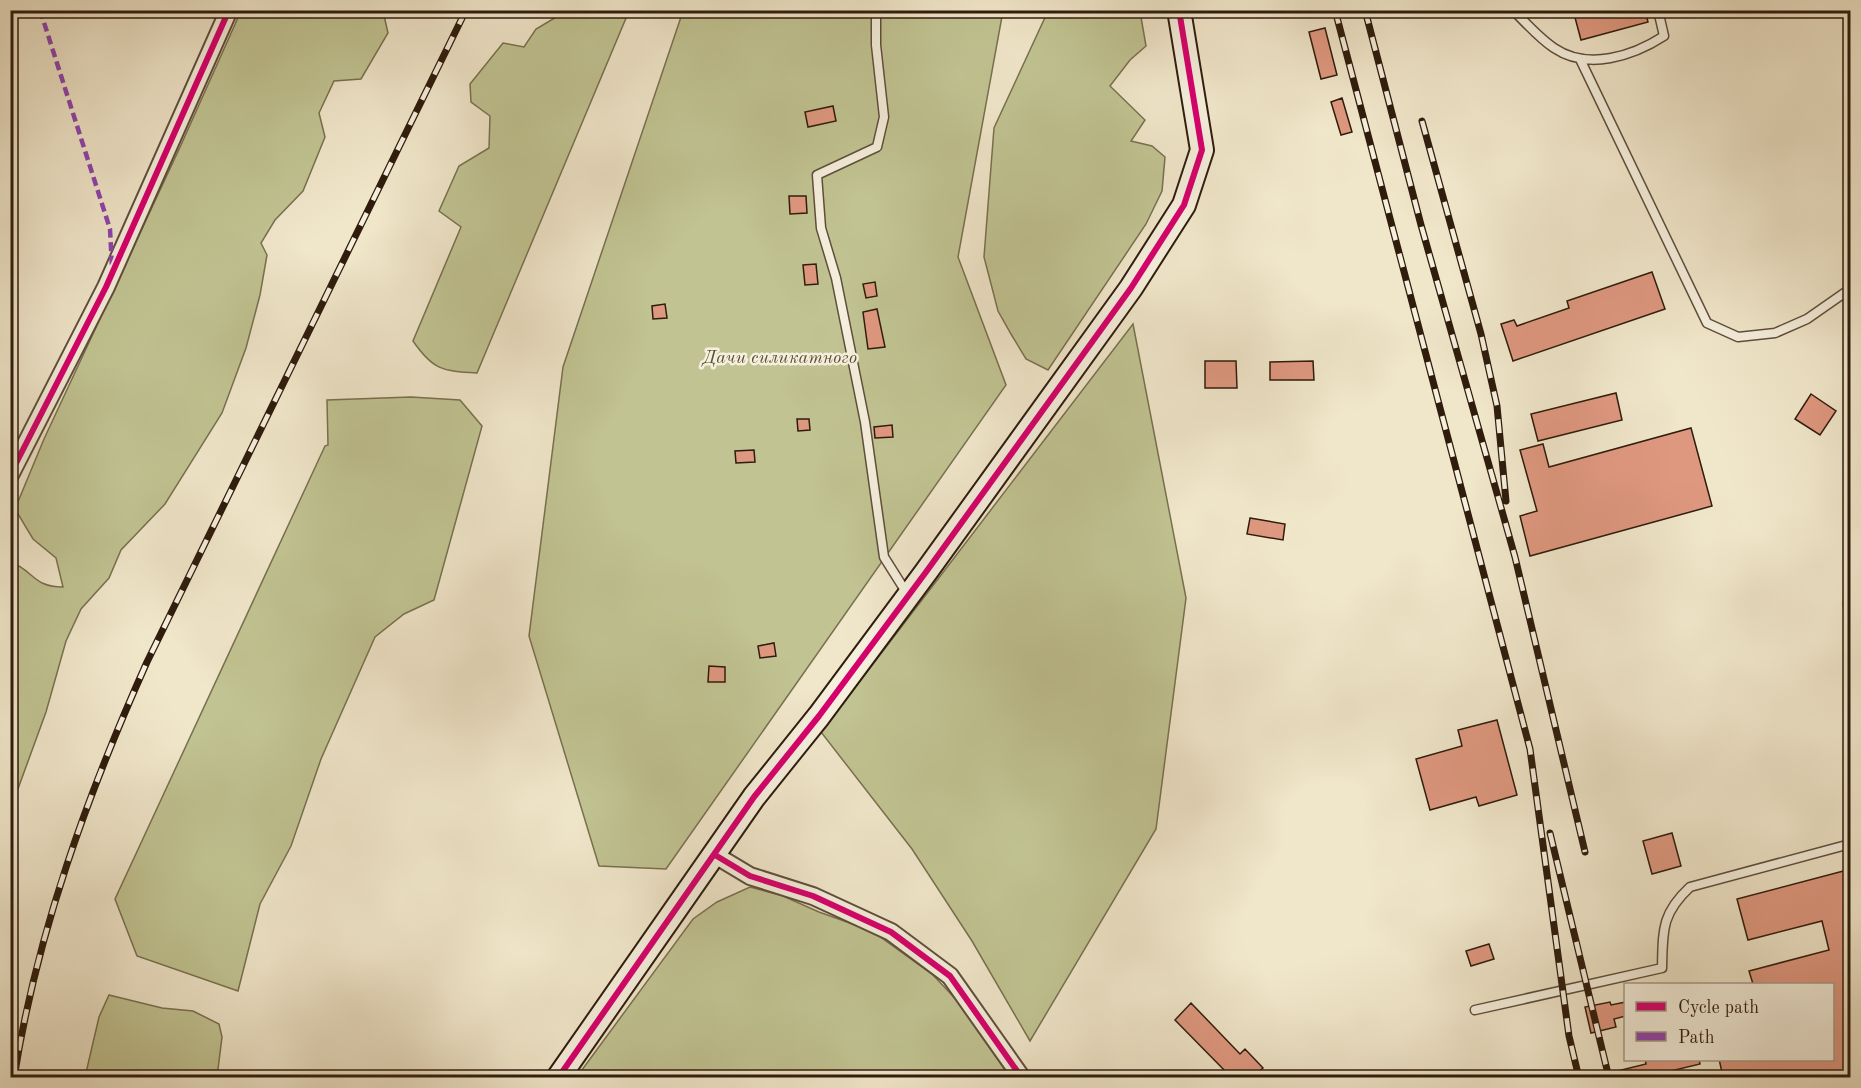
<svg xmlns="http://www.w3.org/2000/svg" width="1861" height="1088" font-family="'Old Standard TT',serif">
<rect width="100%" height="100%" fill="#f0e6ca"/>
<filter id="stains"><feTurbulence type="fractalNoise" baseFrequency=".00333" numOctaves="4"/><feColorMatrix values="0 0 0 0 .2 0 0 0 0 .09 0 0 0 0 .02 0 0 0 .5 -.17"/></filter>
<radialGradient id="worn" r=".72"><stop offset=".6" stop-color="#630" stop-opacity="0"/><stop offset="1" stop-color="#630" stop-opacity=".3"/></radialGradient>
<path fill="#c1c392" stroke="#78704f" stroke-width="1.5" d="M568,10L629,11L477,373C442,371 433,370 413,341L461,227L439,211L459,166L489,148L490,116L471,102L470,84L503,43L524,47L536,29Z
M241,11H383L388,33L361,79L334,81L319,113L325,137L303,191L275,220L261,243L267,255L260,295L246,348L222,413L165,504L121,550L109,578L81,609L66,641L46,712L11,808V562C34,571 33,587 63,587L56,558L33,539L15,509L44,439L181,145Z
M683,11H1003L958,257L1006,385L666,869L599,866L529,636L563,367Z
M1048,11H1140L1146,46L1130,60L1110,86L1145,120L1131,141L1152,146L1165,157L1162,191L1146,224L1048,370L1026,359L1011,334L998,311L984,257L994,128Z
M1133,324L1186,598L1156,829L1030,1041L972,941L912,849L821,732Z
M411,397L460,400L482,426L434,600L404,614L375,637L321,759L291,846L260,904L238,991L137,956L115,899L325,446L328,445L327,400Z
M750,887L783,896L819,912L872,931L933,975L966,1010L1012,1078H576L693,919L717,902Z
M109,995L162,1008L193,1011L219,1024L222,1037L217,1077H85L99,1017Z"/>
<path fill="#df9880" stroke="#2f1c0c" stroke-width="1.5" d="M1573,10H1645L1648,22L1581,40Z
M1325,28L1337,75L1321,79L1309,32Z
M1342,98L1352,132L1341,135L1331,102Z
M833,106L836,121L808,127L805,112Z
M789,196H806L807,213L790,214Z
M816,264L818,284L805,285L803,265Z
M1652,272L1665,309L1513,361L1501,324L1514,320L1517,326L1569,308L1567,301Z
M875,282L877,296L866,298L863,284Z
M665,304L667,318L653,319L652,306Z
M877,309L885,347L868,349L863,312Z
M1205,361H1236L1237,388H1205Z
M1313,361L1314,380H1270V362Z
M1616,393L1622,420L1538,441L1531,414Z
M1811,394L1836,411L1820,435L1795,419Z
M797,419H809L810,430L798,431Z
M892,425L893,437L875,438L874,427Z
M1691,428L1712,506L1530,556L1520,516L1537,511L1520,450L1543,444L1549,467Z
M754,450L755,462L736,463L735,451Z
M1250,518L1285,524L1283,540L1247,534Z
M774,643L776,656L760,658L758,646Z
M709,666L725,667V682H708Z
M1497,720L1517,795L1479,806L1476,797L1430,810L1416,759L1462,746L1458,730Z
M1672,833L1681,866L1652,874L1643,841Z
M1851,869V1077H1723L1719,1059H1833V984H1753L1749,971L1829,950L1822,921L1748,940L1737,899Z
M1489,944L1494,959L1471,966L1466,951Z
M1610,1002L1611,1005L1626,1002V1016L1614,1019L1616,1027L1591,1033L1585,1007Z
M1191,1003L1240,1054L1245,1049L1263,1068L1253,1077H1231L1175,1020Z
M1645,1059H1699L1700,1064L1646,1077H1610L1609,1073L1646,1064Z"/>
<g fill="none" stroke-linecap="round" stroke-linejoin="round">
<g stroke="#5f4e3c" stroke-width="11">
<path id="lane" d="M876,10V45L884,117L877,147L817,175L821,228L836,278L865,422L884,557L908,595
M1513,10C1526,23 1539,38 1554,48C1588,71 1633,56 1664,36L1658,10
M1580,59L1707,323L1738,337L1775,333L1807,319L1850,289
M1850,576L1848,605L1850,614
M1475,1010L1662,968C1663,931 1661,914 1690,887L1850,844"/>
</g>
<g stroke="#5f4e3c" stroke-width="20">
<path id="street" d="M10,475L106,287L229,10
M715,855L750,876L813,896L891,932L950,976L1022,1078"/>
</g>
<g stroke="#2f1c0c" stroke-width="26">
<path id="secondary" d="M558,1078L754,797L819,716L926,572L1131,288L1184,205L1202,150L1179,10"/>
</g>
<use href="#lane" stroke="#f5efdd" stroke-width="8"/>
<use href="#street" stroke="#f5efdd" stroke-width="16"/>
<use href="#secondary" stroke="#f5efdd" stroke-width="22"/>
<g stroke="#2f1c0c" stroke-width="7">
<path id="rail" d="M1335,10L1530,749L1569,1036L1579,1078
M1365,10L1421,225L1515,557L1585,852
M1422,121L1481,334L1497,406L1506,501
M1550,833L1609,1078
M14,1078C37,932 87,796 147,662L466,10"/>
</g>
<use href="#rail" stroke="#f5efdd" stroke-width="4.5" stroke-dasharray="14" stroke-linecap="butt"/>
<path stroke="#8e44ad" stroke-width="4.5" stroke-dasharray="9 4.5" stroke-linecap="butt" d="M40,10L110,229L112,267"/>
<g stroke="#f5efdd" stroke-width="10">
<path id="cycleway" d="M10,475L106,287L229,10
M715,855L750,876L813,896L891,932L950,976L1022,1078
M558,1078L754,797L819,716L926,572L1131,288L1184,205L1202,150L1179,10"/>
</g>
<use href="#cycleway" stroke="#d6006c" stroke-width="6"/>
</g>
<g text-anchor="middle" stroke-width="5" stroke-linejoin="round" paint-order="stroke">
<g font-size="18" font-style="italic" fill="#5b4e34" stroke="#f5efdd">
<text x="780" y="363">Дачи силикатного</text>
</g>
</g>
<rect width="1861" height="1088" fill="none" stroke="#f0e6ca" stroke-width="36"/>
<rect x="12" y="12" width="1837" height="1064" fill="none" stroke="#2f1c0c" stroke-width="3"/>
<rect x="18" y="18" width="1825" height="1052" fill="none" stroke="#2f1c0c" stroke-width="1.5"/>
<rect x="1624" y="983" width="210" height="78" fill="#f5efdd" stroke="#a69b89" stroke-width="1.5"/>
<rect x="1636" y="1002" width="30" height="9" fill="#d6006c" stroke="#a69b89" stroke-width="1.5"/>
<text x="1678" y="1013" font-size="18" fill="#2f1c0c">Cycle path</text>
<rect x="1636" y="1032" width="30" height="9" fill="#8e44ad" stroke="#a69b89" stroke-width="1.5"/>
<text x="1678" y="1043" font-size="18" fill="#2f1c0c">Path</text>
<rect width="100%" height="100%" filter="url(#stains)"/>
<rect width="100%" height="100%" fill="url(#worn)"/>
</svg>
